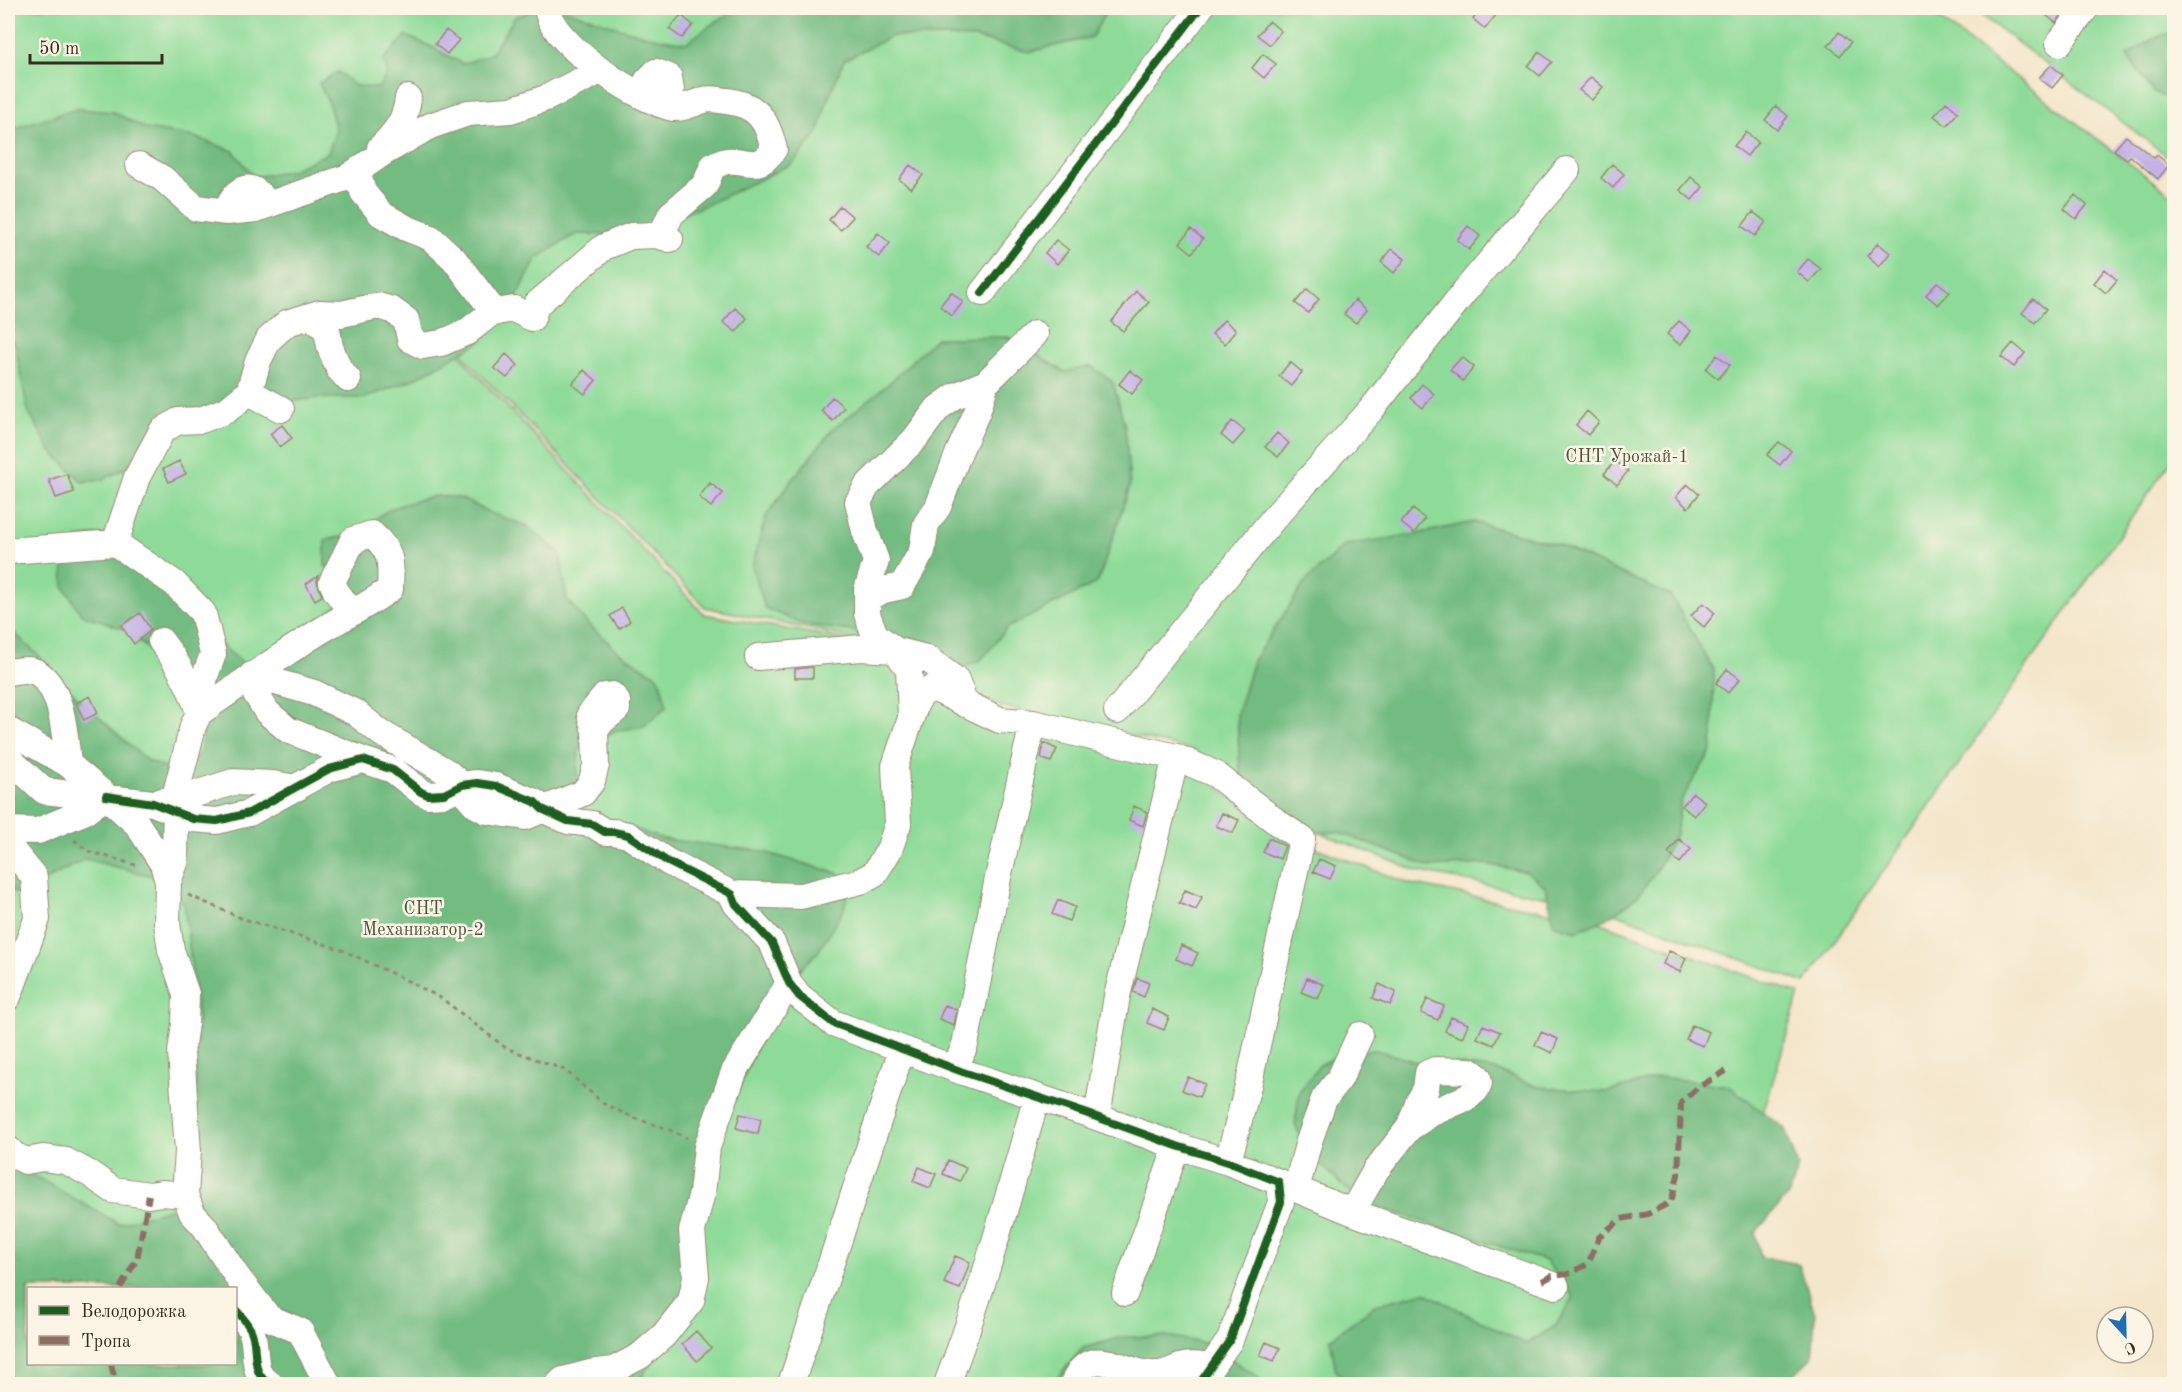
<svg xmlns="http://www.w3.org/2000/svg" width="2182" height="1392" font-family="'Old Standard TT',serif">
<rect width="100%" height="100%" fill="#fcf5e5"/>
<filter id="ink" filterUnits="userSpaceOnUse"><feTurbulence type="fractalNoise" baseFrequency=".0167" numOctaves="2"/><feDisplacementMap in="SourceGraphic" scale="12" xChannelSelector="R" yChannelSelector="G"/><feConvolveMatrix kernelMatrix="1 2 1 2 8 2 1 2 1" color-interpolation-filters="sRGB"/></filter>
<filter id="wash" filterUnits="userSpaceOnUse"><feTurbulence type="fractalNoise" baseFrequency=".008" numOctaves="4" result="noise"/><feDisplacementMap in="SourceGraphic" scale="24" xChannelSelector="R" yChannelSelector="G"/><feGaussianBlur stdDeviation="1.35" result="paint"/><feColorMatrix in="noise" values="0 0 0 0 0 0 0 0 0 0 0 0 0 0 0 0 0 1.4 0 .05"/><feComposite in="paint" operator="in"/></filter>
<g filter="url(#wash)">
<rect width="100%" height="100%" fill="#f4e6cb"/>
<path fill="#8edb99" stroke="#64825c" stroke-width="1.5" fill-rule="evenodd" d="M8,8H1925L2174,197V457L1805,983L1601,908L1417,871L1288,820L1196,751L1000,706L848,637L705,607L468,361L422,293L8,257Z
M1972,8H2174V161Z
M8,262L420,298L469,366L704,614L847,640L999,723L1190,766L1280,834L1410,884L1598,922L1799,994L1762,1117L1507,1384H8ZM28,1288H236V1364H28Z"/>
<path fill="#72bb81" stroke="#567250" stroke-width="1.5" fill-rule="evenodd" d="M539,8C572,8 600,22 630,31C648,37 667,40 686,43L715,22L742,8H1108L1092,37L1029,52L975,38L892,36L844,60L828,99L818,133L792,164L706,205L652,226L622,235L576,234L537,258L515,300L480,342L414,379L365,398H318L278,403H233L143,450L124,469L102,480L82,482L51,451L28,411L15,344L8,339V130L76,109L113,112L146,129L194,137L233,151L254,177L292,170L328,153L336,130L329,104L319,83L338,72L355,86L378,88L388,73L383,60L406,36L430,46L463,64L491,54L515,17Z
M2174,32V100L2154,93L2127,56L2154,38Z
M1008,337L1065,372L1091,366L1113,382L1125,427L1130,486L1098,582L1007,628L980,661L921,684L871,652L856,632L802,624L765,608L752,567L766,516L792,480L832,430L887,385L936,338Z
M435,496L460,498L493,514L527,526L560,553L567,600L589,625L619,652L659,677L667,706L644,726L615,731L579,748L576,790L586,812L663,839L760,851L837,873L850,886L843,911L818,952L779,990L714,1151L693,1275L674,1332L636,1384H8V1161L119,1224L180,1206L195,1110L197,1012L184,903L152,876L85,859L42,882L17,893L8,890V627L41,658L77,697L146,760L168,769L189,768L201,751L203,731L181,680L127,630L81,614L64,587L63,560L79,538L109,534L192,619L249,669L353,595L344,578L325,566V540L361,534C385,505 400,505 435,496ZM28,1288H236V1364H28Z
M1474,522L1559,545L1671,596L1714,671L1712,750L1681,800L1676,833L1656,871L1637,897L1606,919L1577,931L1554,925L1546,887L1527,872L1486,864L1430,867L1338,832L1303,834L1250,797L1240,769L1237,714L1253,661L1306,581L1345,545L1411,535Z
M1376,1050L1420,1063L1456,1064L1496,1070L1538,1087L1607,1092L1660,1077L1729,1086L1785,1129L1798,1167L1789,1194L1755,1233L1761,1257L1799,1264L1815,1314L1812,1357L1784,1384H1347L1336,1371L1330,1339L1375,1305L1424,1292L1526,1344L1555,1326L1574,1297L1546,1261L1448,1230L1359,1200L1309,1154L1295,1125L1299,1093L1320,1064L1347,1052Z
M1167,1336L1208,1344L1258,1377L1262,1384H1052L1083,1348L1123,1337Z"/>
<g id="blocks">
<path fill="#c2afe5" d="M1482,8H1487L1496,15L1485,29L1473,19Z
M2037,8H2067L2056,23Z
M681,15L693,25L682,38L669,29Z
M1269,21L1281,31L1270,45L1257,35Z
M446,30L459,40L447,54L435,44Z
M1839,32L1851,42L1840,56L1828,46Z
M1539,52L1552,62L1540,76L1528,66Z
M1263,54L1276,64L1264,78L1252,68Z
M2051,65L2063,75L2052,88L2039,78Z
M1591,77L1603,87L1592,100L1579,90Z
M1946,102L1958,112L1947,126L1934,116Z
M1776,106L1788,116L1777,130L1765,120Z
M1746,132L1758,142L1747,156L1734,146Z
M2126,136L2154,158L2157,155L2169,165L2158,179L2130,156L2127,159L2114,150Z
M1612,164L1624,174L1613,188L1601,178Z
M910,165L923,175L911,189L899,179Z
M1691,177L1703,187L1692,200L1680,190Z
M2075,195L2087,205L2076,219L2064,209Z
M840,206L853,217L841,230L829,220Z
M1753,212L1766,222L1755,236L1742,226Z
M1468,226L1480,236L1469,250L1457,240Z
M1191,229L1203,239L1192,253L1180,243Z
M878,233L890,243L879,257L866,247Z
M1056,240L1069,250L1057,264L1045,253Z
M1878,243L1890,253L1879,267L1867,256Z
M1392,249L1405,259L1394,273L1381,262Z
M1808,259L1821,269L1809,282L1797,272Z
M2105,269L2117,280L2106,293L2094,283Z
M1937,282L1950,292L1938,305L1926,295Z
M1307,289L1319,299L1308,313L1295,303Z
M1136,291L1149,302L1123,331L1111,322Z
M951,292L963,302L952,316L940,306Z
M2033,299L2046,309L2035,323L2022,313Z
M1355,300L1367,310L1356,323L1344,314Z
M735,308L747,318L736,332L723,322Z
M1224,320L1236,330L1225,344L1212,334Z
M1679,321L1691,331L1680,345L1667,334Z
M2013,343L2025,353L2014,367L2001,357Z
M506,354L518,365L507,378L494,368Z
M1717,355L1730,365L1718,379L1706,369Z
M1462,357L1474,367L1463,381L1450,370Z
M1290,362L1302,372L1291,386L1279,376Z
M584,370L596,380L585,394L572,384Z
M1130,370L1143,380L1132,394L1119,384Z
M1422,384L1434,394L1423,408L1411,398Z
M832,397L844,407L833,421L821,411Z
M1587,411L1599,422L1588,435L1576,425Z
M1232,421L1245,431L1233,445L1221,435Z
M282,425L292,438L280,447L270,434Z
M1277,433L1289,443L1278,457L1265,447Z
M1779,442L1791,451L1780,465L1767,455Z
M179,461L186,474L169,482L163,469Z
M1615,461L1628,471L1617,485L1604,474Z
M67,474L74,492L56,498L49,480Z
M710,483L723,493L711,507L699,497Z
M1687,484L1699,494L1688,508L1676,497Z
M1413,509L1425,519L1414,533L1401,523Z
M318,576L317,582L322,596L315,600L306,584Z
M1703,603L1715,613L1704,627L1691,616Z
M622,608L630,621L619,629L610,616Z
M140,613L151,630L134,644L121,626Z
M813,667V678H795V669Z
M1727,669L1740,679L1728,693L1716,683Z
M90,696L98,713L84,720L76,703Z
M1044,743L1057,749L1051,762L1041,758Z
M1693,793L1705,802L1694,816L1682,806Z
M1134,806L1147,812L1143,826L1129,820Z
M1222,813L1239,820L1233,833L1216,826Z
M1269,838L1285,846L1280,859L1263,852Z
M1679,839L1691,849L1680,863L1668,853Z
M1319,859L1336,866L1330,879L1313,872Z
M1185,890L1202,897L1196,910L1179,903Z
M1058,900L1075,907L1069,921L1052,914Z
M1181,945L1198,953L1192,966L1176,959Z
M1669,951L1686,958L1680,972L1663,964Z
M1137,978L1149,983L1144,997L1133,992Z
M1307,978L1324,985L1318,999L1301,992Z
M1379,984L1396,992L1390,1005L1373,998Z
M1427,999L1444,1006L1438,1020L1421,1013Z
M945,1005L957,1010L954,1025L939,1019Z
M1152,1009L1169,1017L1164,1030L1147,1023Z
M1451,1017L1468,1024L1462,1038L1445,1031Z
M1483,1025L1500,1032L1494,1045L1477,1038Z
M1692,1025L1709,1032L1703,1046L1686,1039Z
M1541,1032L1558,1039L1552,1053L1535,1045Z
M1188,1077L1205,1084L1199,1097L1182,1090Z
M740,1114L761,1119L758,1134L736,1128Z
M948,1160L966,1168L960,1181L943,1174Z
M919,1167L936,1174L930,1188L913,1181Z
M955,1256L970,1262L960,1289L944,1283Z
M696,1331L711,1348L697,1361L682,1344Z
M1266,1342L1280,1348L1274,1361L1260,1355Z"/>
</g>
</g>
<g filter="url(#ink)">
<use href="#blocks" fill-opacity="0" stroke="#988874" stroke-width="1.5"/>
<g fill="none" stroke-linecap="round" stroke-linejoin="round">
<g stroke="#988874" stroke-width="28">
<path id="minor" d="M547,8C550,43 638,101 673,108C682,109 694,103 704,100C711,98 719,100 727,101C758,105 767,120 774,149C758,173 749,159 727,161C723,161 718,165 713,166L705,185L671,214L661,236
M2059,43L2086,8
M642,96L647,81L656,72L669,77L671,90L659,104
M380,148C395,133 406,120 408,98
M139,165L162,178L196,208L227,212L256,209L348,177L383,153L430,126L468,113L511,110L546,98L600,71
M357,171L363,192L381,214L406,228L431,238L454,259L495,313
M227,212C229,198 244,180 258,193C262,196 265,201 267,205
M982,293L1200,8
M311,316L327,330L330,347L339,369L348,379
M249,392L281,409
M115,543L137,477L162,431L178,421L201,420L227,410L249,392L258,361L269,339L287,323L320,313L341,314L378,306L392,310L406,320L410,339L423,346L441,343L467,332L491,313L514,309L532,318L537,304L604,247L631,236L656,235L670,239
M8,551L115,543L174,583L203,613L213,654L205,676L199,713L193,726L176,793L175,863L168,882
M867,598L884,590L902,586L922,551L926,524L938,507L959,452L977,412L986,383
M161,641C178,663 191,686 199,713C240,684 280,656 322,630C345,616 369,605 390,589C391,562 393,553 372,534L353,540L332,582L336,591L352,613
M758,657L861,648L895,650L909,669L911,717
M8,672C16,671 28,668 36,672C63,687 65,736 68,764
M252,675L314,693L356,713L381,733L447,772L462,785L467,795L476,805L487,811L525,817L583,793L592,781L596,765L595,731L602,721L617,709V701L612,695L605,696L590,714L595,731
M247,679L267,712L288,730L363,760
M965,704L956,680L926,658L895,650L875,635L867,614V590L876,561L865,531L858,502L867,486L914,440L938,408L955,396L986,383L1035,334
M1117,711L1273,519L1371,410L1465,291L1567,170
M8,730L68,764L106,796L137,824L163,864L168,882L167,923L171,950L186,994L185,1024L181,1052L188,1151L185,1195L192,1213L204,1226L238,1278L269,1318L300,1331L328,1384
M8,758L44,791L153,803L193,819L217,821L249,813L329,769L363,760L393,770L421,792L428,795L444,794L462,785L477,783L496,786L535,802L542,809L568,821L592,824L605,832H614L628,835L668,862L732,894L801,896L861,881L875,873L889,850L898,824L895,766L916,703L922,694L933,688L1000,720L1033,723L1176,757L1215,774L1278,823L1302,839L1250,1078L1228,1162
M162,801L186,797L233,782L273,784L297,788
M8,830L38,831L86,811L106,796
M8,845L34,877L37,919L8,997
M732,894L736,904L772,943L789,983L799,996L833,1023L963,1072L1088,1114L1177,1146L1228,1162L1279,1182L1281,1202L1230,1340L1199,1384
M955,1069L965,1045L998,878L1033,723
M1097,1117L1117,996L1176,757
M8,1149L14,1155L26,1161L43,1158L66,1161L90,1174L113,1190L149,1195L162,1193L185,1195
M1279,1182L1352,1212L1556,1286
M1296,1189L1309,1141L1324,1099L1340,1078L1360,1035
M1352,1212L1376,1170L1409,1128L1432,1113L1468,1097L1476,1090L1479,1083L1478,1077L1470,1071L1435,1070L1428,1073L1426,1089L1419,1101L1409,1128
M1125,1293L1177,1146
M236,1310C242,1317 249,1324 252,1333C258,1350 250,1374 270,1384
M559,1384L563,1380L590,1373L613,1370L640,1356L664,1335L691,1301L696,1277L692,1231L702,1193L707,1147L734,1072L789,983
M791,1384L902,1049
M947,1384C983,1291 1009,1193 1037,1097
M1073,1384C1091,1338 1126,1377 1157,1374C1167,1374 1175,1368 1184,1366C1193,1364 1202,1366 1211,1367"/>
</g>
<path stroke="#988874" stroke-width="3" stroke-dasharray="4.5 4.5" stroke-linecap="butt" d="M74,840L88,851L139,866
M188,895L241,918L340,949L404,979L441,998L506,1048L565,1070L604,1104L637,1119L665,1128L687,1138"/>
<use href="#minor" stroke="#fff" stroke-width="26"/>
<path stroke="#8d6e63" stroke-width="6" stroke-dasharray="12 6" stroke-linecap="butt" d="M1542,1281L1552,1276L1568,1274L1588,1264L1599,1237L1621,1219L1648,1214L1671,1202L1678,1175L1681,1103L1697,1088L1726,1071
M120,1288L137,1259L149,1195
M111,1364L116,1384"/>
<g stroke="#fcf5e5" stroke-width="11">
<path id="cycleway" d="M982,293L1200,8
M106,796L153,803L193,819L217,821L249,813L329,769L363,760L393,770L421,792L428,795L444,794L462,785L477,783L496,786L535,802L542,809L568,821L592,824L605,832H614L628,835L668,862L732,894L736,904L772,943L789,983L799,996L833,1023L963,1072L1088,1114L1177,1146L1228,1162L1279,1182L1281,1202L1230,1340L1199,1384
M236,1310C242,1317 249,1324 252,1333C258,1350 250,1374 270,1384"/>
</g>
<use href="#cycleway" stroke="#1b5e20" stroke-width="8"/>
</g>
</g>
<g text-anchor="middle" stroke-width="5" stroke-linejoin="round" paint-order="stroke">
<g font-size="18" fill="#50563d" stroke="#fcf5e5">
<text x="1627" y="462">СНТ Урожай-1</text>
<text x="423" y="914">СНТ<tspan x="423" dy="21">Механизатор-2</tspan></text>
</g>
</g>
<rect width="2182" height="1392" fill="none" stroke="#fcf5e5" stroke-width="30"/>
<rect x="27" y="1287" width="210" height="78" fill="#fcf5e5" stroke="#afa495" stroke-width="1.5"/>
<rect x="39" y="1306" width="30" height="9" fill="#1b5e20" stroke="#afa495" stroke-width="1.5"/>
<text x="81" y="1317" font-size="18" fill="#3b2a1e">Велодорожка</text>
<rect x="39" y="1336" width="30" height="9" fill="#8d6e63" stroke="#afa495" stroke-width="1.5"/>
<text x="81" y="1347" font-size="18" fill="#3b2a1e">Тропа</text>
<g transform="translate(2125 1335) rotate(158)"><circle r="28" fill="#fcf5e5" stroke="#afa495" stroke-width="1.5"/>
<path d="M0-4.5L10 22L0 15L-10 22Z" fill="#1f6fb2"/>
<text y="-9" font-size="16" font-weight="bold" text-anchor="middle" fill="#3b2a1e">С</text>
</g>
<path d="M30 54v9h132v-9" fill="none" stroke="#3b2a1e" stroke-width="3"/>
<text x="39" y="54" font-size="18" fill="#3b2a1e" stroke="#fcf5e5" stroke-width="4.5" paint-order="stroke">50 m</text>
</svg>
